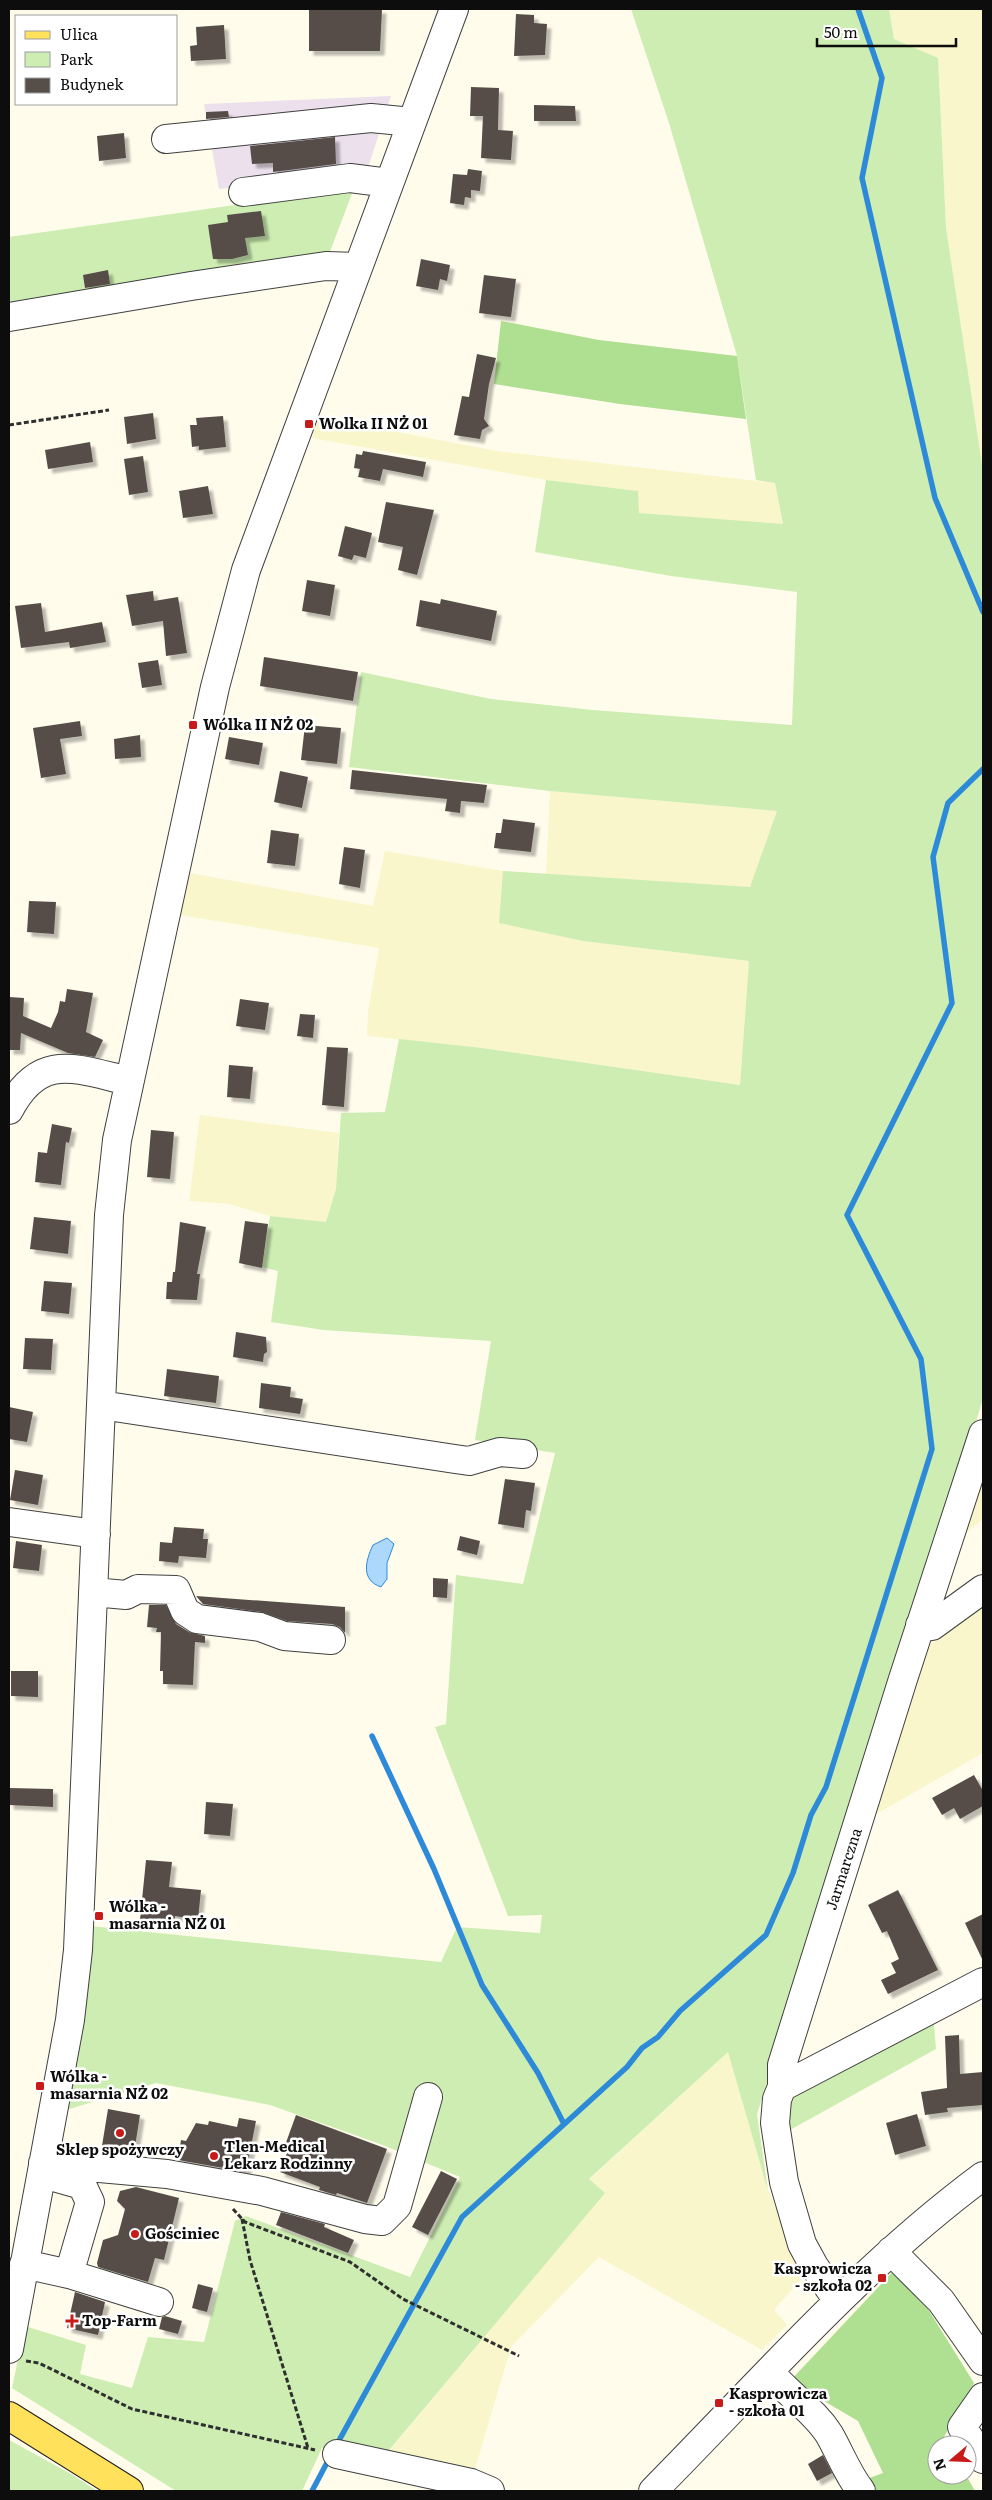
<svg xmlns="http://www.w3.org/2000/svg" width="992" height="2500" font-family="Literata,serif">
<defs>
<filter id="shadow"><feDropShadow dx="4.5" dy="4.5" stdDeviation="1" flood-color="#0004"/></filter>
</defs>
<rect width="100%" height="100%" fill="#fffcec"/>
<path fill="#ece0ec" d="M391,96L367,171L219,189L204,104Z"/>
<path fill="#f8f6ca" d="M889,9H983V471L946,228L938,58L894,39Z
M318,417L497,451L775,483L783,525L639,513L638,491L546,480L312,438Z
M550,791L777,811L750,887L546,874Z
M385,851L503,871L499,923L583,941L749,961L740,1085L482,1048L367,1036L368,1012L379,948L180,915L190,873L373,906Z
M200,1115L339,1133L336,1189L326,1222L270,1216L229,1204L189,1201Z
M983,1464V1519L961,1537Z
M983,1608V1753L871,1817L930,1645Z
M728,2052L768,2191L806,2274L774,2310L787,2325L762,2350L599,2257L511,2347L472,2479L381,2461L604,2193L589,2180Z"/>
<path fill="#cdedb2" d="M631,9H889L894,39L938,58L946,228L983,471V1398L946,1524L757,2114L768,2191L728,2052L589,2179L605,2193L380,2461L322,2448L302,2491H176L12,2388L25,2326L86,2345L80,2374L132,2388L148,2337L204,2342L235,2221L246,2216L410,2277L460,2177L380,2144L270,2105L156,2083L66,2110L87,2000L90,1926L441,1962L457,1927L540,1933L542,1915L508,1916L435,1727L446,1724L456,1575L523,1584L555,1453L475,1440L491,1341L324,1330L271,1322L278,1271L262,1267L270,1216L326,1222L336,1189L341,1113L385,1112L399,1039L482,1048L740,1085L749,961L583,941L499,923L503,871L750,887L777,811L550,791L349,767L361,672L491,699L593,710L792,725L797,592L671,576L535,552L546,480L638,491L639,513L783,524L775,483L756,480L737,356L669,123Z
M354,188L328,257L9,311V237Z
M933,2014L936,2049L781,2135L785,2096Z
M9,2440L73,2475L97,2491H9Z"/>
<path fill="#afdf90" d="M501,321L599,340L737,356L746,419L620,404L494,384Z
M900,2264L974,2383L944,2437L949,2445H937V2475H966L975,2491H872L864,2480L883,2473L858,2421L790,2381Z"/>
<path fill="#acd9fb" stroke="#2c8ad9" d="M387,1538L394,1544L387,1563V1579L381,1587C361,1580 365,1562 373,1545Z"/>
<g fill="none" stroke-linecap="round" stroke-linejoin="round">
<path stroke="#2c8ad9" stroke-width="5.5" d="M858,9L882,78L862,178L935,498L983,612
M372,1736L434,1869L482,1985L538,2073L564,2124
M336,2446L462,2217L627,2067L642,2048L658,2037L680,2011L766,1935L793,1873L811,1815L826,1787L932,1449L921,1359L847,1215L952,1003L933,857L948,803L983,769
M312,2491L330,2457"/>
</g>
<path fill="#564e48" filter="url(#shadow)" d="M309,9H382L380,51H309Z
M516,14L534,15V23L547,24L545,55L514,56Z
M224,25L226,59L191,61L190,46L197,45L196,27Z
M471,87L499,88L498,130L513,131L511,160L481,158L483,116H470Z
M534,105L575,106L576,121H534Z
M228,111L229,117L206,119V112Z
M124,133L126,158L99,161L97,136Z
M335,137L336,164L273,172V163L252,164L250,146Z
M468,169L482,171L480,191L471,190V198L465,197L464,205L450,203L453,174L467,175Z
M261,211L265,236L245,238L248,255L232,259H213L208,225L228,222L227,215Z
M421,259L450,265L447,281L440,279L438,290L416,286Z
M108,270L110,284L85,288L83,275Z
M484,275L516,279L511,317L479,313Z
M477,354L496,358L489,384L484,419L489,426L482,430L480,439L454,435L462,396L469,397Z
M153,413L156,439L127,444L124,417Z
M223,416L226,447L199,450V446L192,447L190,425H197L196,418Z
M90,442L93,462L48,469L45,450Z
M363,451L426,462L423,477L383,469L380,481L358,477L360,469L354,468L356,454L362,455Z
M143,456L148,492L129,495L124,459Z
M208,486L213,514L183,518L179,491Z
M386,502L434,510L417,575L398,570L403,547L378,542Z
M345,526L372,533L366,558L354,555L352,560L338,556Z
M307,580L335,585L330,616L302,611Z
M153,591L154,601L178,597L187,653L166,656L163,621L132,626L126,595Z
M441,599L497,611L491,641L416,626L420,600L440,604Z
M41,603L45,632L102,622L106,642L70,648L69,642L21,648L15,606Z
M264,657L358,672L353,701L260,686Z
M158,660L162,685L142,688L138,663Z
M80,721L82,736L60,739L66,774L41,778L33,728Z
M305,725L341,728L337,764L301,760Z
M140,735L141,757L115,759L114,739Z
M229,737L263,743L259,765L225,759Z
M352,770L487,785L484,803L461,801L460,813L445,811L447,799L350,789Z
M280,771L308,777L302,808L274,802Z
M503,819L535,823L531,852L494,848L496,833H501Z
M271,830L299,834L295,866L267,863Z
M344,847L365,850L360,888L339,884Z
M29,901L56,902L54,934L27,932Z
M67,989L93,993L86,1032L103,1040L95,1057L68,1053L21,1033L20,1050H9V997L24,998L23,1016L51,1028L58,1012L60,1001L65,1002Z
M240,999L269,1003L265,1030L236,1026Z
M300,1014L315,1015L313,1038L297,1036Z
M327,1047L348,1048L344,1107L322,1105Z
M229,1065L253,1067L250,1099L227,1097Z
M52,1124L72,1128L69,1143L66,1142L61,1185L35,1182L38,1152L47,1153Z
M151,1130L174,1132L170,1179L147,1177Z
M34,1217L71,1221L68,1254L30,1249Z
M245,1221L268,1224L262,1268L239,1263Z
M180,1222L206,1227L197,1274H200L197,1300L166,1299L167,1282H172L173,1272H175Z
M44,1281L72,1283L69,1314L41,1311Z
M236,1332L266,1337L267,1352L264,1354L263,1362L233,1357Z
M25,1338L53,1339L51,1370L23,1369Z
M167,1369L219,1376L216,1403L164,1396Z
M261,1383L291,1387L290,1397L303,1399L300,1414L259,1408Z
M9,1407L33,1412L27,1442L9,1439Z
M15,1470L43,1475L38,1505L10,1500Z
M505,1479L535,1483L531,1511L526,1510L524,1528L498,1524Z
M174,1527L204,1529L203,1539H208L206,1558L179,1556L178,1563L159,1561L160,1542L172,1543Z
M460,1536L480,1541L477,1555L457,1550Z
M16,1541L42,1545L39,1571L13,1568Z
M433,1578L448,1579L447,1598L433,1597Z
M196,1596L345,1607V1633L340,1627L332,1624L287,1621L262,1612L203,1604Z
M149,1605H166L176,1624L189,1632L205,1636V1643L195,1642L193,1685L163,1684V1671H160L161,1632H156L157,1628L147,1627Z
M11,1671H38V1697L11,1696Z
M974,1775L983,1791V1806L960,1819L954,1808L942,1815L932,1798Z
M9,1788L53,1789V1807L9,1805Z
M206,1802L233,1804L230,1836L204,1834Z
M146,1860L172,1862L169,1887L201,1890L198,1920L175,1916L174,1924L140,1920Z
M898,1890L938,1970L888,1994L881,1980L896,1973L891,1963L899,1959L887,1931L882,1933L868,1905Z
M983,1914V1961L965,1923Z
M959,2035L960,2074L983,2072V2105L947,2108L948,2112L925,2115L921,2092L947,2088L945,2036Z
M108,2109L140,2115L134,2153L120,2151V2154L101,2152Z
M917,2114L926,2146L895,2155L886,2123Z
M296,2115L387,2149L367,2203L337,2193L336,2195L319,2190L320,2187L280,2172L288,2150L284,2148Z
M239,2118L256,2121L246,2172L178,2160L181,2140L186,2141L196,2123L208,2125L209,2121L237,2127Z
M441,2171L457,2179L428,2235L412,2227Z
M136,2187L179,2198L164,2260L155,2258L148,2282L98,2267L97,2263L103,2240L118,2235L125,2209L117,2201L120,2191Z
M281,2212L325,2224L324,2227L354,2240L348,2253L276,2225Z
M198,2284L213,2288L207,2312L192,2308Z
M75,2292L105,2302L98,2335L67,2328Z
M165,2316L182,2321L178,2334L159,2329L162,2317Z
M823,2455L832,2473L817,2481L808,2464Z"/>
<g fill="none" stroke-linecap="round" stroke-linejoin="round">
<g stroke="#404040" stroke-width="30">
<path id="minor" d="M166,139L371,118L412,122
M243,192L350,178L389,183
M9,317L191,286L326,266L358,267
M9,1110C40,1051 76,1069 129,1081
M101,1405L455,1459L469,1461L500,1452L523,1454
M9,1522L96,1534
M93,1592L126,1595L138,1589L176,1590L185,1611L197,1619L260,1627L284,1636L331,1640
M920,1625L925,1627L932,1626L983,1589
M782,2087L983,1982
M43,2163L167,2174L262,2191L365,2219L382,2221L397,2206L428,2097
M47,2175L82,2185L90,2202L69,2274
M891,2251L941,2301L983,2361
M24,2264L69,2274L159,2302
M838,2301L814,2266L802,2244L784,2182L775,2123L777,2099L782,2087V2065L903,1679L983,1434
M9,2349L70,2020L78,1950L109,1215L117,1140L215,687L246,570L454,9
M770,2372C788,2395 813,2409 829,2434C840,2453 847,2473 861,2491
M983,2397L962,2427L983,2459
M337,2454L471,2483L490,2491
M653,2491C760,2383 860,2267 983,2176"/>
</g>
<g stroke="#1e1e1e" stroke-width="30">
<path id="major" d="M9,2416L129,2491"/>
</g>
<path stroke="#2f2f2f" stroke-width="3" stroke-dasharray="5 2.5" stroke-linecap="butt" d="M9,425L109,410
M233,2209L245,2222L350,2262L403,2299L519,2356
M242,2219L250,2260L308,2448
M26,2361L39,2363L132,2409L315,2450"/>
<use href="#minor" stroke="#fff" stroke-width="28"/>
<use href="#major" stroke="#ffe15c" stroke-width="28"/>
</g>
<g fill="#c81b19" stroke="#fff" stroke-width="2">
<rect x="304" y="419" width="10" height="10" rx="2.5"/>
<rect x="188" y="720" width="10" height="10" rx="2.5"/>
<rect x="94" y="1911" width="10" height="10" rx="2.5"/>
<rect x="35" y="2081" width="10" height="10" rx="2.5"/>
<circle cx="120" cy="2133" r="5"/>
<circle cx="214" cy="2156" r="5"/>
<circle cx="135" cy="2234" r="5"/>
<rect x="877" y="2273" width="10" height="10" rx="2.5"/>
<path d="M69.5 2313.5h5v5h5v5h-5v5h-5v-5h-5v-5h5z"/>
<rect x="714" y="2398" width="10" height="10" rx="2.5"/>
</g>
<g text-anchor="middle" stroke-width="5" stroke-linejoin="round" paint-order="stroke">
<g font-size="15" font-weight="bold" fill="#0d0d0d" stroke="#fff" text-anchor="start">
<text x="319" y="429">Wolka II NŻ 01</text>
<text x="203" y="730">Wólka II NŻ 02</text>
<text x="109" y="1912">Wólka -<tspan x="109" dy="17">masarnia NŻ 01</tspan></text>
<text x="50" y="2082">Wólka -<tspan x="50" dy="17">masarnia NŻ 02</tspan></text>
<text x="224" y="2152">Tlen-Medical<tspan x="224" dy="17">Lekarz Rodzinny</tspan></text>
<text x="120" y="2155" text-anchor="middle">Sklep spożywczy</text>
<text x="145" y="2239">Gościniec</text>
<text x="872" y="2274" text-anchor="end">Kasprowicza<tspan x="872" dy="17">- szkoła 02</tspan></text>
<text x="82" y="2326">Top-Farm</text>
<text x="729" y="2399">Kasprowicza<tspan x="729" dy="17">- szkoła 01</tspan></text>
</g>
<g font-size="15" fill="#0d0d0d" stroke="#fff">
<text transform="translate(844 1869) rotate(-72)" y="5">Jarmarczna</text>
</g>
</g>
<rect width="992" height="2500" fill="none" stroke="#0d0d0d" stroke-width="20"/>
<rect x="15" y="15" width="162" height="90" fill="#ffffff" stroke="#9e9e9e"/>
<rect x="25" y="31" width="25" height="8" fill="#ffe15c" stroke="#9e9e9e"/>
<text x="60" y="40" font-size="15" fill="#0d0d0d">Ulica</text>
<rect x="25" y="52" width="25" height="15" fill="#cdedb2" stroke="#9e9e9e"/>
<text x="60" y="65" font-size="15" fill="#0d0d0d">Park</text>
<rect x="25" y="78" width="25" height="15" fill="#564e48" stroke="#9e9e9e"/>
<text x="60" y="90" font-size="15" fill="#0d0d0d">Budynek</text>
<g transform="translate(952 2460) rotate(251)"><circle r="24" fill="#ffffff" stroke="#9e9e9e"/>
<path d="M0-4L9 19L0 12L-9 19Z" fill="#c81b19"/>
<text y="-8" font-size="14" font-weight="bold" text-anchor="middle" fill="#0d0d0d">N</text>
</g>
<path d="M817 38v8h139v-8" fill="none" stroke="#0d0d0d" stroke-width="2.5"/>
<text x="824" y="38" font-size="15" fill="#0d0d0d" stroke="#ffffff" stroke-width="4" paint-order="stroke">50 m</text>
</svg>
